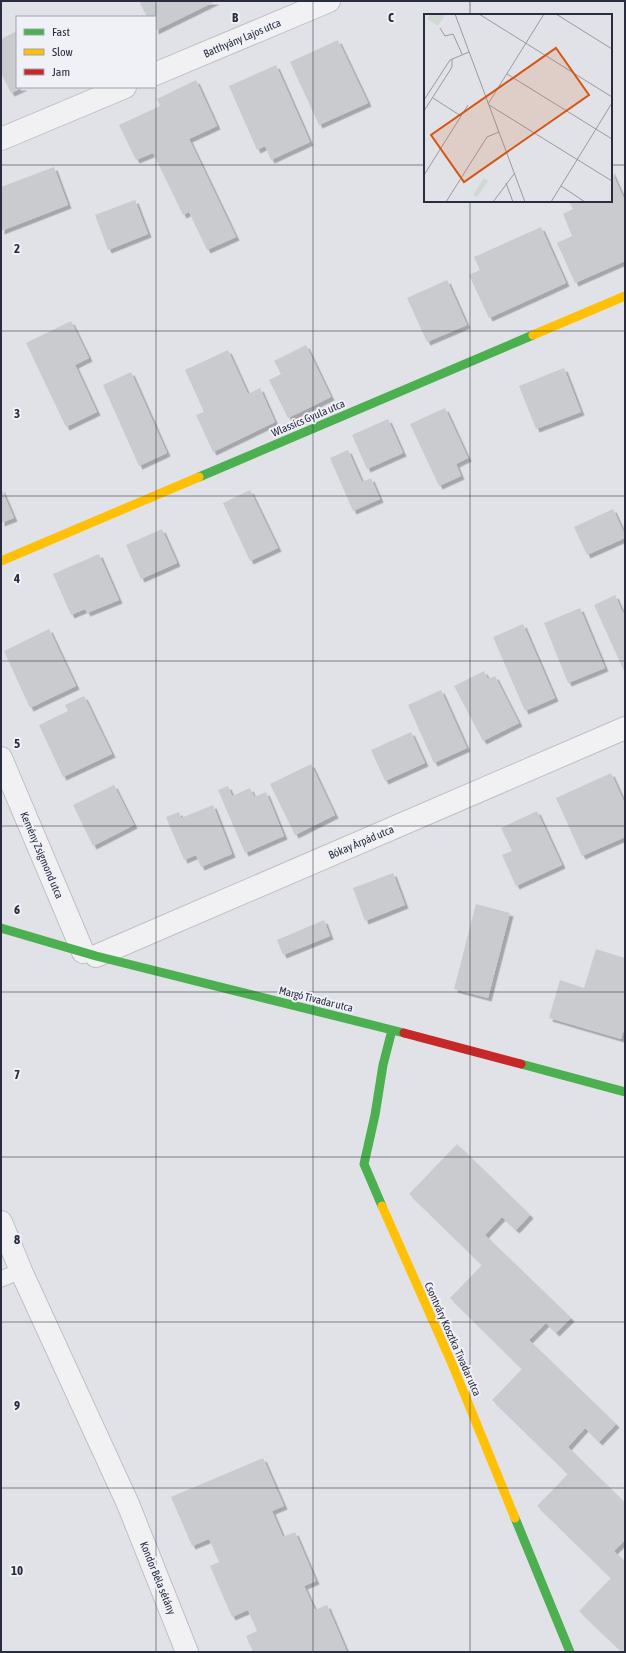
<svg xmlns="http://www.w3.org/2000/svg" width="626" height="1653" font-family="'Asap Condensed',sans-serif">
<defs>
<filter id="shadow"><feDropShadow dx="3.5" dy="3.5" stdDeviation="0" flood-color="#0004"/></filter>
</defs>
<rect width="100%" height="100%" fill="#e1e2e7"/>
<path fill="#c9cbcf" filter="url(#shadow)" d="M139,1H216L155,31V17H147Z
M17,31V87H24L11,93L1,73V39Z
M338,40L368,103L319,125L290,62Z
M276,65L310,142L271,160L265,146L257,150L229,86Z
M196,80L217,126L189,139L236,237L207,250L189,212L183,215L153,153L136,160L119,125L160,106L157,99Z
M54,167L68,205L1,231V187Z
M611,170L625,201V261L575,283L557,243L572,236L563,214L573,209L569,201H611Z
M135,200L148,234L108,250L95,215Z
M541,227L566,283L489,318L469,275L480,270L474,257Z
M447,280L467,325L427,342L407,298Z
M71,321L89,358L75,365L97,412L66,427L26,343Z
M306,345L331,397L288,418L269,380L281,374L274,361Z
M228,350L248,394L260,388L275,422L213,452L196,415L204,412L185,370Z
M564,368L581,412L536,429L519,386Z
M131,372L167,453L139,466L103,385Z
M445,408L468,458L456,464L461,476L439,486L410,424Z
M388,419L403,453L367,469L352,435Z
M348,450L362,482L371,478L380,499L353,511L330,458Z
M1,488L14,518L1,523Z
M250,490L278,548L250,561L223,503Z
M613,509L625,535V538L587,555L574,527Z
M162,529L177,563L141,579L126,545Z
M99,554L119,600L87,613L85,609L71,615L53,574Z
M615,595L623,613L625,612V673L594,605Z
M580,608L605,668L568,683L544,623Z
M523,624L555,698L525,711L493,637Z
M49,629L76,686L30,708L4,651Z
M484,671L488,679L495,676L519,723L483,741L454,686Z
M441,690L467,748L434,763L408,705Z
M84,696L112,754L63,777L39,725L68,711L65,705Z
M411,732L425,763L385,781L371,750Z
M311,764L335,815L295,835L270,784Z
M611,773L625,804V837L582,856L556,798Z
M114,785L134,825L93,846L73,805Z
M228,786L232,796L250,788L254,797L266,792L284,836L245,853L218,790Z
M213,805L232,854L201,867L196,855L184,860L166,817L179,812L181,818Z
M537,811L562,865L516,886L502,855L512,851L501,828Z
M393,873L405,905L365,921L353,888Z
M476,904L510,913L488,998L454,989Z
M324,920L330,936L283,955L277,940Z
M596,949L625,958V1026L621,1039L549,1018L560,980L584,988Z
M457,1144L530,1215L516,1230L502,1217L485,1235L571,1318L556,1333L546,1323L529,1340L616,1424L599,1442L585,1428L568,1447L625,1503V1540L614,1551L625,1562V1652H622L579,1611L611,1578L537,1506L568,1474L492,1400L522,1369L450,1298L482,1265L409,1194Z
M263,1458L284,1506L272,1511L283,1537L295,1532L316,1581L304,1586L315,1610L327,1605L347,1652H253L246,1636L257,1631L248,1610L232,1617L210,1566L219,1562L209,1539L192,1546L171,1497Z"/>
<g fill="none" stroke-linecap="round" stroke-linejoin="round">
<g stroke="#bfc0c5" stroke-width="17">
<path id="lane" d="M1,1279L21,1271"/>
</g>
<g stroke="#bfc0c5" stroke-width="24">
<path id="street" d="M155,74L329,1
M1,139L125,87
M1,758L83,952
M96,956L625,728
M1,1222L21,1271L128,1504L187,1652"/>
</g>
<use href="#lane" stroke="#f1f1f3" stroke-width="15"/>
<use href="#street" stroke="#f1f1f3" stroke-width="22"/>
<path stroke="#4caf50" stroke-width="9" d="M199,477L533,335
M1,928L96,956L404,1033
M521,1064L625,1092
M382,1206L364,1164L375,1115L383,1065L392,1030
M515,1518L570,1652"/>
<path stroke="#ffc107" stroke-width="9" d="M533,335L625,296
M1,561L199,477
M382,1206L453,1366L515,1518"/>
<path stroke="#c62828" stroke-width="9" d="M404,1033L521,1064"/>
</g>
<path fill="none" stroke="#282d40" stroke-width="1" stroke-opacity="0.55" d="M156,1V1652M313,1V1652M470,1V15M1,165H425M611,165H625M470,201V1652M1,331H625M1,496H625M1,661H625M1,826H625M1,992H625M1,1157H625M1,1322H625M1,1488H625"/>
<g text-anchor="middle" stroke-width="4" stroke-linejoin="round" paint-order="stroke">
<g font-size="11" fill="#282d40" stroke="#eff1f6">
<text transform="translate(242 38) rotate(-23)" y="4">Batthyány Lajos utca</text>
<text transform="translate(308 418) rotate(-23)" y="4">Wlassics Gyula utca</text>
<text transform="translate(361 842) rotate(-23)" y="4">Bókay Árpád utca</text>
<text transform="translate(42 855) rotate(67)" y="4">Kemény Zsigmond utca</text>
<text transform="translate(316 999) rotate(14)" y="4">Margó Tivadar utca</text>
<text transform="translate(453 1339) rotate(66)" y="4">Csontváry Kosztka Tivadar utca</text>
<text transform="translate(158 1578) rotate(68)" y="4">Kondor Béla sétány</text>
</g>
</g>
<g transform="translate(424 14)">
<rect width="188" height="188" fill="#e1e2e7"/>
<path d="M6,0H22L14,12L3,5ZM60,164L64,167L53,183L49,181Z" fill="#d0dad2"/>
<path fill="none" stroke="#979aa4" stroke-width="1" d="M31,0L101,188M55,0L188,83M132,0L188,35M16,14L21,22L29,20L38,40M83,60L188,125M9,84L37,102M0,86L26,46L45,38M64,90L120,0M65,91L188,167M0,97L28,53V45M0,161L44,91M82,169L89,188M137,172L161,188M22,188L63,123L75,118M69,188L90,160M127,188L188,89"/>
<path fill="#d55511" fill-opacity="0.15" stroke="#d55511" stroke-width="2" d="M132,34L165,81L40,168L7,121Z"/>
<rect width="188" height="188" fill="none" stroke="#282d40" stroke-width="2"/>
</g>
<g font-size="13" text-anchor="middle" font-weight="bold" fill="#282d40" stroke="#eff1f6" stroke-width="4" stroke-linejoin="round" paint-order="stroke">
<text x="235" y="22">B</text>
<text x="391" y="22">C</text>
<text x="17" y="253">2</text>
<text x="17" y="418">3</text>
<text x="17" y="583">4</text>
<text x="17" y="748">5</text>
<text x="17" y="914">6</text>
<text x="17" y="1079">7</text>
<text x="17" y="1244">8</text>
<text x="17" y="1410">9</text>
<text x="17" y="1575">10</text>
</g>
<rect width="626" height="1653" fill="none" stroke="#282d40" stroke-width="4"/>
<rect x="16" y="16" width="140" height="72" fill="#eff1f6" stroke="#9fa3ad"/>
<rect x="24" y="29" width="20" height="6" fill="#4caf50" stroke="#9fa3ad"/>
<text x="52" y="36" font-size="12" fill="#282d40">Fast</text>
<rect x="24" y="49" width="20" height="6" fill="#ffc107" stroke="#9fa3ad"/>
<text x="52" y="56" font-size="12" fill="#282d40">Slow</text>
<rect x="24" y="69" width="20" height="6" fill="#c62828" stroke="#9fa3ad"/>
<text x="52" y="76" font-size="12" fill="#282d40">Jam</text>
</svg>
